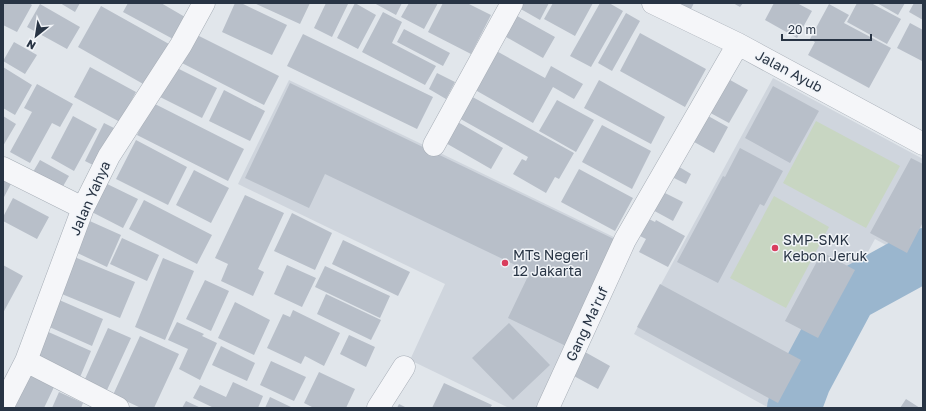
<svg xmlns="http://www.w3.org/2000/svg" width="926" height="411" font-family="'Golos Text',sans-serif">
<rect width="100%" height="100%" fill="#e1e6eb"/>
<path fill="#cfd5dd" d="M773,78L923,159V225L906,256L875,239L783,408H769L634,334Z
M289,80L620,240L539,408H509L410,360L445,284L238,184Z"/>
<path fill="#c8d6c2" d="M816,121L900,166L866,228L783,183Z
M774,196L829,227L786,308L730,278Z"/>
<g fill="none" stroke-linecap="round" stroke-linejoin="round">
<path stroke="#9ab6ce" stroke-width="54" d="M794,408L804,381L850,295L923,255"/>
</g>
<path fill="#b8bfc9" d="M3,3H29L32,5L17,32L3,25Z
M60,3H80L75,12Z
M128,3H161L185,17L173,39L123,12Z
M235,3H241L287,25L272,55L222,32Z
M254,3H310L300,24Z
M326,3L348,4L332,37L314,28Z
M355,3L376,15L358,49L337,38Z
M374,3H402L396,15Z
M409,3H438L424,29L401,17Z
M443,3H467L491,15L471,54L428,32Z
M521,3H549L540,20L519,8Z
M553,3H593L575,36L544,19Z
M600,3H609L623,11L591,67L570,56Z
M666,3H694L688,15Z
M733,3H743L740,7Z
M774,3H797L812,11L797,38L765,20Z
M857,3H871L901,19L887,44L847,22Z
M877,3H905L898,15Z
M914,3H923V20L909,12Z
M40,4L80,27L67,49L27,27Z
M829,4L849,15L844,23L891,48L869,88L808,55L815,42L810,39Z
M101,6L169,44L145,85L78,47Z
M383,12L402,22L392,43L436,66L425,85L362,52Z
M510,12L555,37L543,58L499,33Z
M626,13L640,21L612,71L598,63Z
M910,23L923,30L922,61L897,48Z
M404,29L450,53L443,66L397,42Z
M640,33L706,69L685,107L620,71Z
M195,34L279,76L264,105L180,62Z
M303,34L433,97L417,129L287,66Z
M14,42L37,55L25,74L3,61Z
M491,48L545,78L551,66L583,84L574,99L553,87L533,123L470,87Z
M173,66L217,88L202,118L158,96Z
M3,67L32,85L15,115L3,108Z
M90,67L136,92L120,122L74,97Z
M437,73L455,82L446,99L429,89Z
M723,76L748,90L729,123L705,110Z
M599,80L665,117L651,144L584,108Z
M290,83L618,241L568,347L508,318L530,272L325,174L309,208L245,178Z
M37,84L73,104L60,127L52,123L30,163L10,152L32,112L24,108Z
M773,86L819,111L790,163L745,138Z
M224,90L265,111L250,141L209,121Z
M469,95L574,153L559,179L555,177L546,193L513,174L522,159L526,161L528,157L457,117Z
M557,100L594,120L576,152L539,131Z
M153,103L244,149L228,181L137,135Z
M701,112L728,127L714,153L687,138Z
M3,116L16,124L3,146Z
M73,116L97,129L74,171L51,158Z
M456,121L503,148L491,169L444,142Z
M104,123L118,130L97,167L85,161Z
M602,125L651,151L632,189L582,162Z
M136,140L187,167L168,205L116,179Z
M740,148L783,171L764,206L760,204L718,283L677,262L723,176L725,177Z
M911,158L923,164V222L907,253L870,233Z
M40,160L69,176L62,188L33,172Z
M676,165L691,174L686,184L670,176Z
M579,169L633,198L615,231L561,202Z
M194,170L229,188L211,223L176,205Z
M3,173L14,178L3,199Z
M101,181L138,199L123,228L86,209Z
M659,190L683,202L673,221L649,208Z
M245,195L284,213L258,269L264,272L253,296L221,281L228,264L215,258Z
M13,198L49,217L37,239L3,221V217Z
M144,200L212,235L197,264L129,229Z
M292,213L332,233L315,270L274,251Z
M643,216L655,222L656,220L685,236L668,267L639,252L646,239L634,233Z
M83,218L121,235L107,267L69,249Z
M122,238L159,255L147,281L110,264Z
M343,240L410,272L398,296L332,264Z
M822,252L855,270L818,338L785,321Z
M72,256L135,282L120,318L57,292Z
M163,258L194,271L165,340L135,327Z
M3,265L23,276L3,313Z
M287,265L316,278L302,307L274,294Z
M325,266L390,296L380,318L315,287Z
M205,280L229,291L211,331L186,319Z
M660,284L801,360L778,403L637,327Z
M326,294L381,320L371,340L317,314Z
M57,299L103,319L92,346L45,325Z
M235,302L270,320L254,355L218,338Z
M293,310L340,333L324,366L305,356L301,364L267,348L283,314L290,317Z
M177,322L204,334L202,336L217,343L200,380L179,369L188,349L168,340Z
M509,323L550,365L513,400L472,358Z
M108,328L131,338L107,390L85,379Z
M44,330L91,351L78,382L30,361Z
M349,335L375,347L366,367L340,354Z
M140,336L179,354L154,408H141L113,395Z
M221,346L255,363L247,381L212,365Z
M585,352L610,366L598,389L572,375Z
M271,361L306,377L294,401L260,385Z
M24,370L55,385L44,408H18L9,404Z
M319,372L355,389L346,408H314L304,403Z
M233,382L263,396L258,408H214L193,398L200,385L226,397Z
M444,383L492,405L490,408H432Z
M59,392L83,403L81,408H52Z
M270,397L293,408H265Z
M906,399L920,408H900Z
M186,401L201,408H182Z
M399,404L407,408H397Z"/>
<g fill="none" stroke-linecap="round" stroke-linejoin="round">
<g stroke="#a6adb6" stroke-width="23">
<path id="minor" d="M653,3L738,44L923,144
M434,145L512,3
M3,168L83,208
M26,361L118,408
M3,406L26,361L83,208L109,156L181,45L204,3
M378,408L404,367
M548,408L625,240L738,44"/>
</g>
<use href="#minor" stroke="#f5f6f9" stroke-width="22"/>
</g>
<g fill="#d93d5d" stroke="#f1f4f8" stroke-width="1.5">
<circle cx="775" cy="248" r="4"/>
<circle cx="505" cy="263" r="4"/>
</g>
<g text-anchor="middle" stroke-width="3" stroke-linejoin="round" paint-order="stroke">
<g font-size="14" fill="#283444" stroke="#f1f4f8">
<text transform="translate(789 71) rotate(28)" y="5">Jalan Ayub</text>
<text transform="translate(90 198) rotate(-66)" y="5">Jalan Yahya</text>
<text transform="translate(587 324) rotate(-65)" y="5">Gang Ma'ruf</text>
</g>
<g font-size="14" fill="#283444" stroke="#f1f4f8" text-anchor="start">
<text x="783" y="245">SMP-SMK<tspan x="783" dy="16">Kebon Jeruk</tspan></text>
<text x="513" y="260">MTs Negeri<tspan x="513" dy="16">12 Jakarta</tspan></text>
</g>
</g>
<rect width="926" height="411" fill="none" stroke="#283444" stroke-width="8"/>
<g transform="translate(36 36) rotate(210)" stroke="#f1f4f8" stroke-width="3" paint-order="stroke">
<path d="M0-3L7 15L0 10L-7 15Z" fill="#283444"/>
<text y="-6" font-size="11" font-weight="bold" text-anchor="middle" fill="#283444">N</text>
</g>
<path d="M782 34v6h89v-6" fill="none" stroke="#283444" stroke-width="2"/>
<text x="788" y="34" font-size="12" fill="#283444" stroke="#f1f4f8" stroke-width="3" paint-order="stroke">20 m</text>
</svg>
